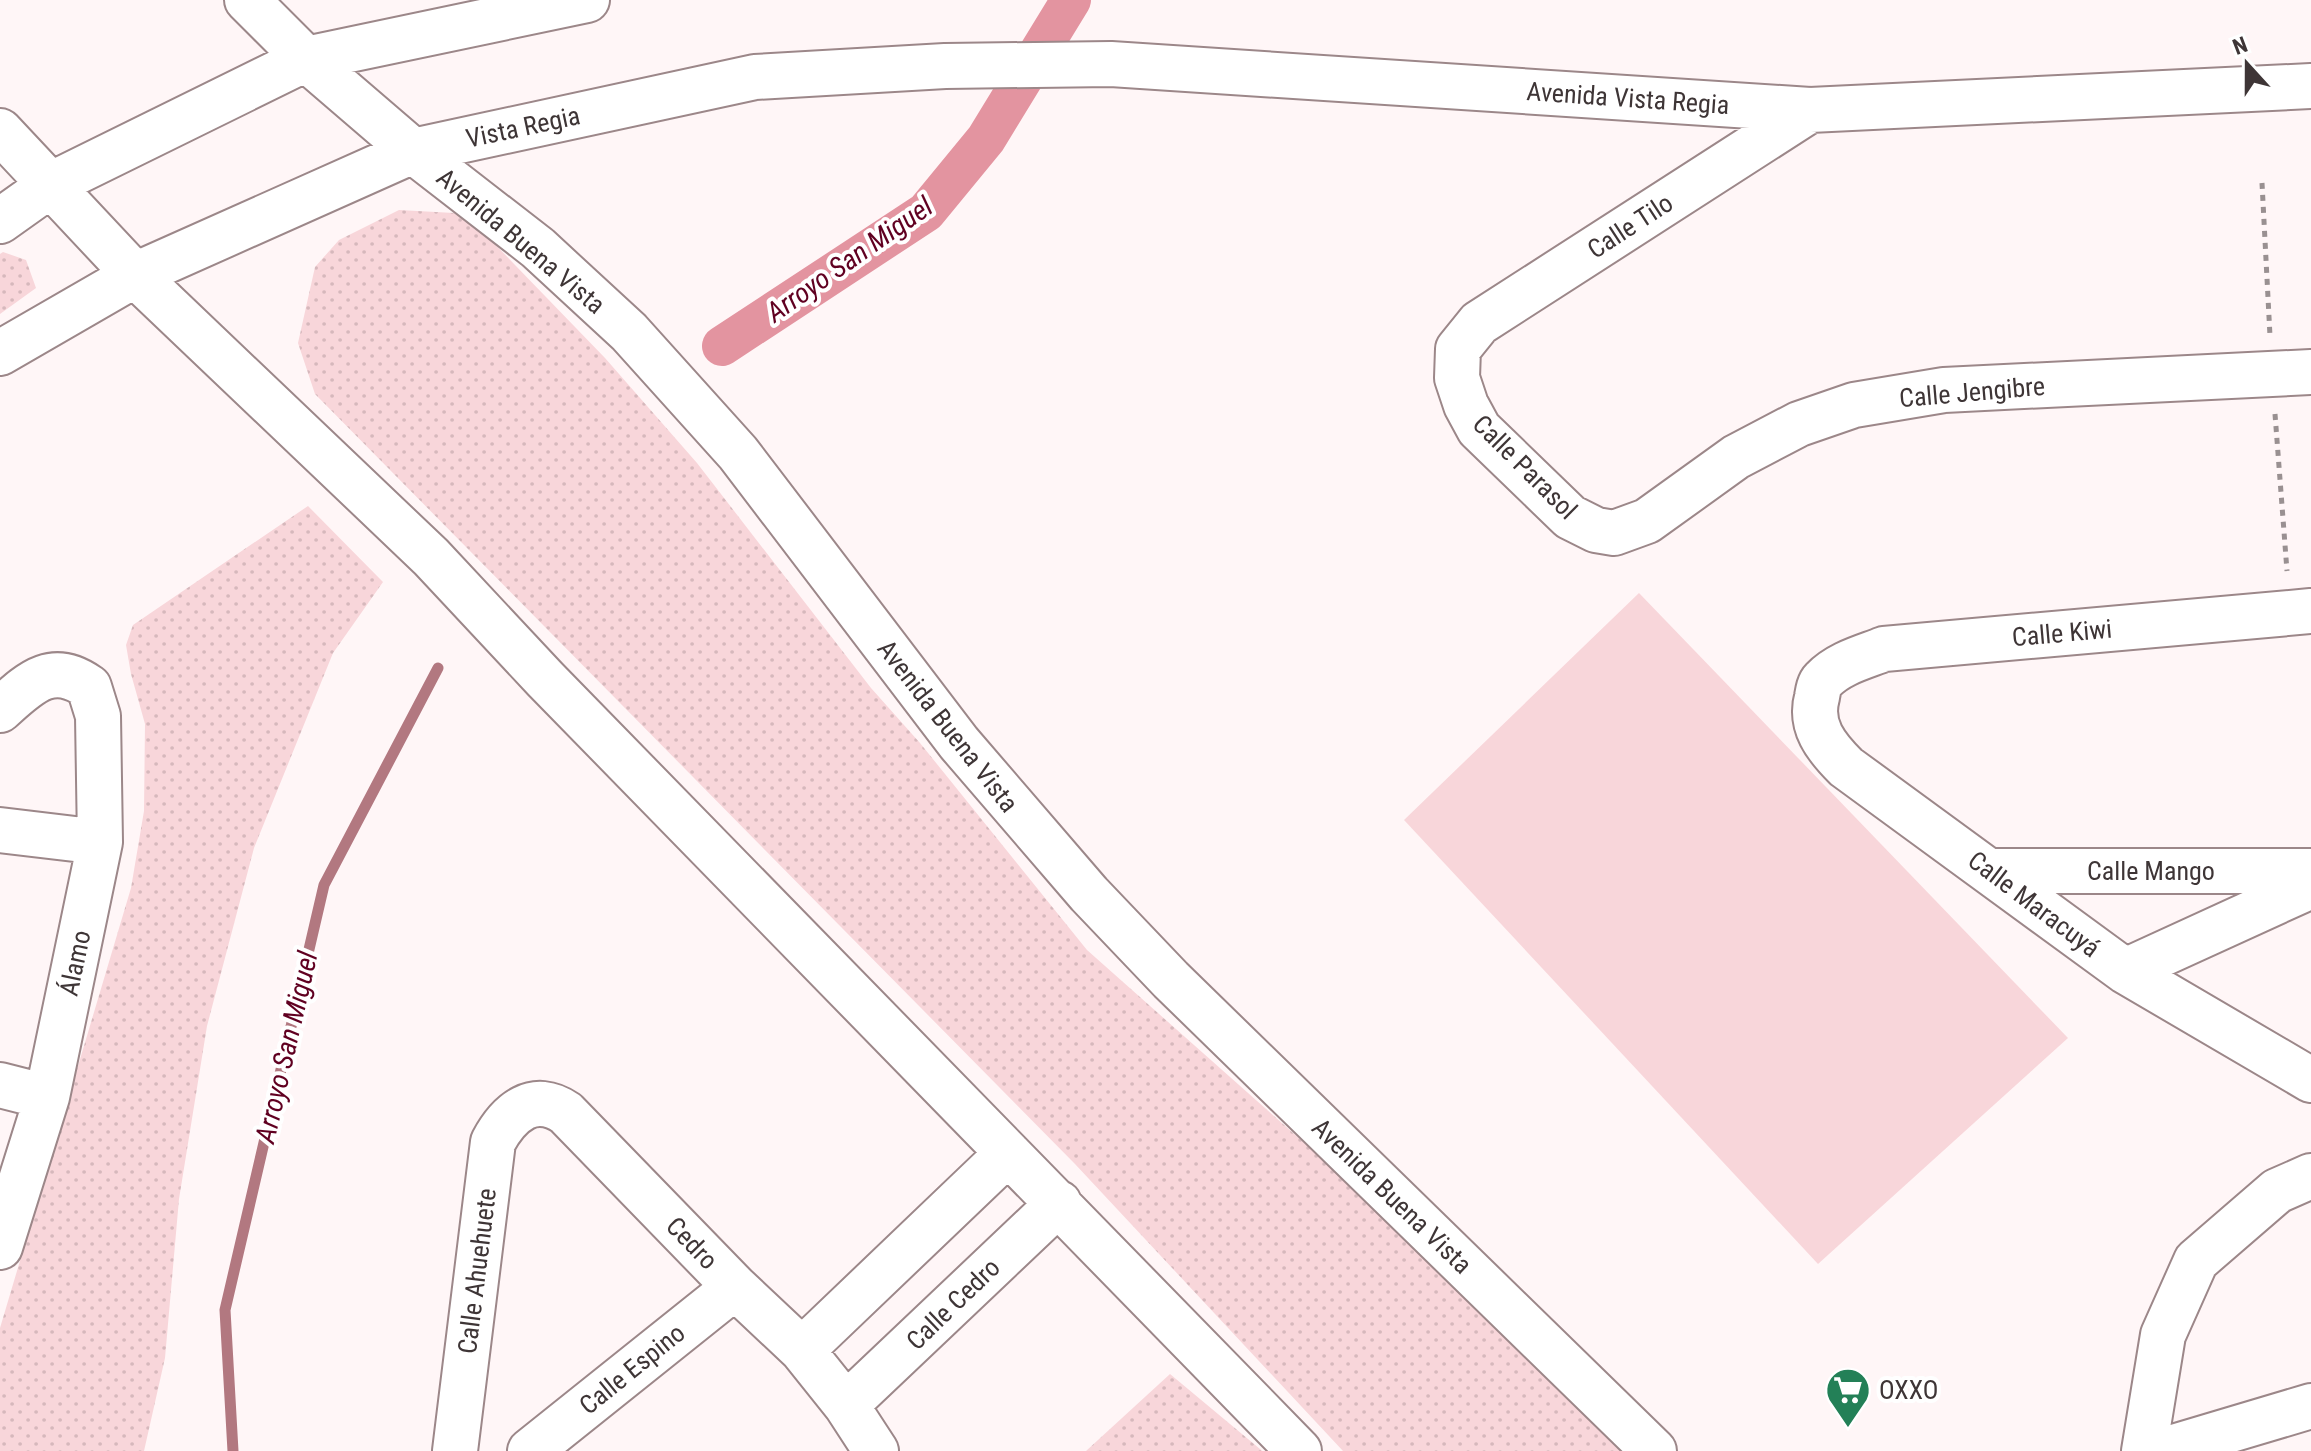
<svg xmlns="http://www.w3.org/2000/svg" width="2311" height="1451" font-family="'Roboto Condensed',sans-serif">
<defs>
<pattern id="grass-dots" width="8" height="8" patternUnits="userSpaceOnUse" patternTransform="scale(2)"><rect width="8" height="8" fill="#f8d6da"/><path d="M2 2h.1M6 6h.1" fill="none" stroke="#d6b8bc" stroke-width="1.8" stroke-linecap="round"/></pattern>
</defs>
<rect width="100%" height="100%" fill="#fff6f7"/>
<path fill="url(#grass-dots)" d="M399,210L454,213L487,236L605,358L697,463L871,688L920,743L1087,950L1355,1188L1633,1451H1343L1075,1164L315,394L298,343L315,267L339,240Z
M3,252L26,260L36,288L0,314V254Z
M308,506L383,582L333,653L254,848L207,1026L179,1199L165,1358L144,1451H0V1328L131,888L144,811L145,724L131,674L126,645L133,625Z
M1170,1374L1260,1449L1262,1451H1086Z"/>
<path fill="#f8d6da" d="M1639,593L2068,1038L1818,1264L1404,820Z"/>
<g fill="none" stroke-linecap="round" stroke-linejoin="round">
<path stroke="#b27880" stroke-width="11" d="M233,1451L225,1310L324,885L438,668"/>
<path stroke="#e394a0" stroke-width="40" d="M722,346L926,212L986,139L1071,0"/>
<g stroke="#9c8789" stroke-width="48">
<path id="minor" d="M247,0L306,59L413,151L538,248L629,332L738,453L959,743L1089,894L1171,980L1654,1451
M1810,110L1479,323L1458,349L1457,378L1466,405L1479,429L1570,517L1596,530L1614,533L1647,521L1736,457L1799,424L1854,405L1944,390L2311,372
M0,131L135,275L431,557L545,679L1299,1451
M0,221L52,184L306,59L587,0
M0,353L135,275L413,151L755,77L945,66L1111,64L1810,110L2311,86
M2311,611L1884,649C1864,657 1839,663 1823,680C1819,684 1818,691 1817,697C1809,726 1826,747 1846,767L2125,971L2311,1080
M0,710C29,684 51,660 89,687L98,716L100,842L47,1097L0,1247
M0,830L100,842
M1991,871H2311
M2125,971L2311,886
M0,1085L47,1097
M802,1350L1008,1153
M846,1405L1059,1203
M455,1451L493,1142C509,1112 534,1091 566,1113L735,1287L802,1350L846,1405L876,1451
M530,1451L735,1287
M2144,1451L2163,1335L2196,1261L2277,1191L2311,1176
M2160,1451L2311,1406"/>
</g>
<path stroke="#999091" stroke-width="5" stroke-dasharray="6 6" stroke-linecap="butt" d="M2262,183L2270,336
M2275,414L2287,571"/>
<use href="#minor" stroke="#fff" stroke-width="44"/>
</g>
<defs>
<g id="supermarket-pin" transform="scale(2.3)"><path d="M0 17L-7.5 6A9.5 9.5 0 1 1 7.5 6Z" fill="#238057" stroke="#fff"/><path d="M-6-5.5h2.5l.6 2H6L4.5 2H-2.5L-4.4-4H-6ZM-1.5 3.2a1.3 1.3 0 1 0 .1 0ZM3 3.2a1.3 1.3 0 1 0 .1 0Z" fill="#fff"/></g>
</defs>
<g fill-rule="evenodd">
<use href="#supermarket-pin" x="1848" y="1390"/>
</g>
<g text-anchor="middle" stroke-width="8" stroke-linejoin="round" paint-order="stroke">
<g font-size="26" fill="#3e3536" stroke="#fff">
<text transform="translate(1628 98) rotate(4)" y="9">Avenida Vista Regia</text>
<text transform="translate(523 127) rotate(-12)" y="9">Vista Regia</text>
<text transform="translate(1630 226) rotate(-33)" y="9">Calle Tilo</text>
<text transform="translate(521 241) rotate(40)" y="9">Avenida Buena Vista</text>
<text transform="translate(1972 392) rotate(-5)" y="9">Calle Jengibre</text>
<text transform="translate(1525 467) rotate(45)" y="9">Calle Parasol</text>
<text transform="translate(2062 633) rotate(-5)" y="9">Calle Kiwi</text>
<text transform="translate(948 726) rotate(52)" y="9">Avenida Buena Vista</text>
<text x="2151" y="880">Calle Mango</text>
<text transform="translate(2034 904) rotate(37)" y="9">Calle Maracuyá</text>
<text transform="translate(75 963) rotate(-78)" y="9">Álamo</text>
<text transform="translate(1392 1196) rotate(44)" y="9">Avenida Buena Vista</text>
<text transform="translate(692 1243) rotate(46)" y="9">Cedro</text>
<text transform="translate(477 1271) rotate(-83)" y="9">Calle Ahuehuete</text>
<text transform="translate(953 1304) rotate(-44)" y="9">Calle Cedro</text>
<text transform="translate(632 1369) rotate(-39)" y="9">Calle Espino</text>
</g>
<g font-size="26" fill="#3e3536" stroke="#fff" text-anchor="start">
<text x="1879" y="1399">OXXO</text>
</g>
<g font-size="28" font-style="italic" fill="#600021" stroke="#fff">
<text transform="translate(849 259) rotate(-35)" y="10">Arroyo San Miguel</text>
<text transform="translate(286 1047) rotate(-77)" y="10">Arroyo San Miguel</text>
</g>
</g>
<g transform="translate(2247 64) rotate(339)" stroke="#ffffff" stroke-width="6" paint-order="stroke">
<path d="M0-6L14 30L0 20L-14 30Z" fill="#3e3536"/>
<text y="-12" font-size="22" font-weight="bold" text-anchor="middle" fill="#3e3536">N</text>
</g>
</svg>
